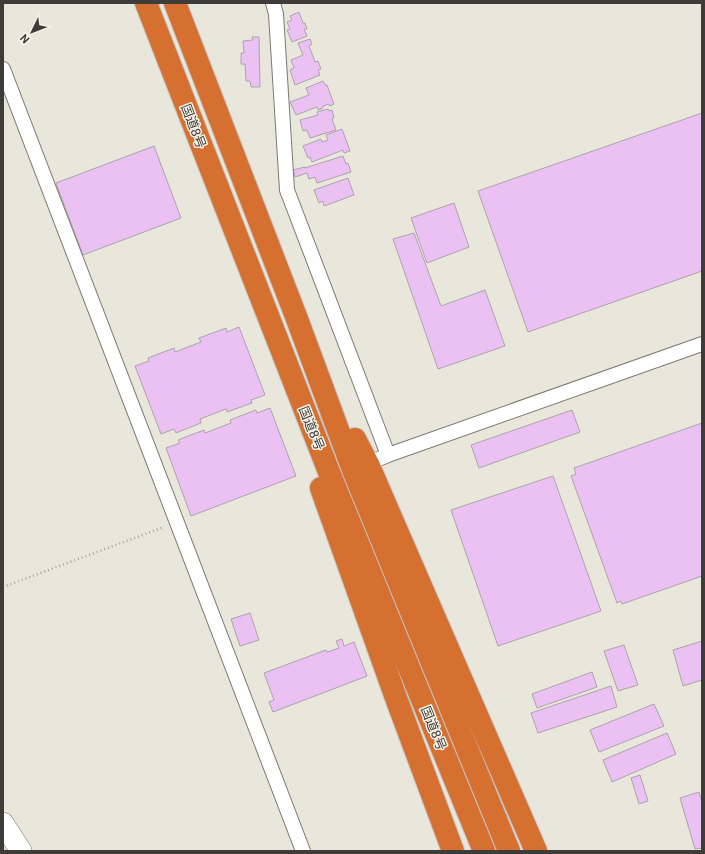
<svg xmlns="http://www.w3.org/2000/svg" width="705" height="854" font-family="Roboto,'Noto Sans JP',sans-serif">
<rect width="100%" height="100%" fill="#e9e6dc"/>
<path fill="#ebc0f3" stroke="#aba4ac" d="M299,12L303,23H305L307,29H304L307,36L292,42L287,30L290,29L287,22L292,20L290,16Z
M252,37H259L260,87H251L250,81H246L245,64H241V53H244L243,41L253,40Z
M310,39L312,44L309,46L315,62L318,61L321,69L318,70L320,75L295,85L290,70L294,68L291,60L303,55L298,43Z
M323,81L325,85H327L334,104L330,106L329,104L323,106V108L318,110L317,107L296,115L290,102L309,95L306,88Z
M328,109L329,111L332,110L334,118L332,119L336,130L310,138L307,130L303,131L300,120L318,115L317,112Z
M702,113V271L528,332L478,191Z
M342,129L350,151L344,153L343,150L312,162L310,157L308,158L303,146L321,139L322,142L328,140L326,135Z
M154,146L181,218L83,255L56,183Z
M343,156L346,164L348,163L351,172L317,183L315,177L309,179L307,173L295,177L293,170L305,167V168Z
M348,178L354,195L324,206L323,201L319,203L314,190Z
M454,203L469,247L427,263L411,218Z
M414,233L441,306L485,290L505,346L438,369L393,239Z
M239,327L265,395L251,400L252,403L227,412L226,409L200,419L201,423L176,433L174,429L161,434L135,366L149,361L148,358L174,348L175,352L201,342L199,338L226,328L227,332Z
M270,408L296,476L191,516L166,448L180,443L178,440L204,430L205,433L231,423L230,420L256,410L257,413Z
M572,410L580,432L479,468L471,445Z
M702,423V576L622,604L621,601L617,603L571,476L576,474L574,468Z
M553,476L601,611L498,646L451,510Z
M250,613L259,640L240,646L231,619Z
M342,639L344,646L354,642L367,676L273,712L269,702L274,700L264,673L326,650L327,652L339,648L336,641Z
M702,641V680L683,686L673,650Z
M624,645L638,685L618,691L604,651Z
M592,672L597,687L537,708L532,694Z
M611,686L617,707L538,733L531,713Z
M654,704L664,726L599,752L590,730Z
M667,733L676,754L612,782L603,760Z
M640,775L648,801L639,804L631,778Z
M699,792L702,802V848L695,849L680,798Z"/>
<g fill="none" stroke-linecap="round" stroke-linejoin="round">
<g stroke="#7d7971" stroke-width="16">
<path id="street" d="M273,3L276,14L287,190L388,455
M3,69L303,851
M360,467L388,455L702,344"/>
</g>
<g stroke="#7d7971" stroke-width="22">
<path id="secondary" d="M3,823L21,851"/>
</g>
<g stroke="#c5c4c4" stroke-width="24">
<path id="highway" d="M146,3L329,472L484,851
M175,3L297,319L353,470L509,851
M355,439L368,464L536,851
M321,488L396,698L453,851"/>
</g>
<path stroke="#a7a49d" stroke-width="2.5" stroke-dasharray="1 3" stroke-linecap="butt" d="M3,587L164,527"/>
<use href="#street" stroke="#fff" stroke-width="14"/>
<use href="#secondary" stroke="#fff" stroke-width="21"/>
<use href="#highway" stroke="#d67031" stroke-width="22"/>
</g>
<g text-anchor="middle" stroke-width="3" stroke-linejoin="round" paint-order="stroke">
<g font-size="13" fill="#3e3c39" stroke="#f7f3e9">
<text transform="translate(194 126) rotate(69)" y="5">国道8号</text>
<text transform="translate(312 428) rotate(68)" y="5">国道8号</text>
<text transform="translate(434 728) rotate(68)" y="5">国道8号</text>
</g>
</g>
<rect width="705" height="854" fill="none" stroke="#3e3c39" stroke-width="8"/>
<g transform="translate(32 32) rotate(227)" stroke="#f7f3e9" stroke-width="3" paint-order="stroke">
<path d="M0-3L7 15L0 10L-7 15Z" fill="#3e3c39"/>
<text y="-6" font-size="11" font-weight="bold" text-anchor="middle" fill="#3e3c39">N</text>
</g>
</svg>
